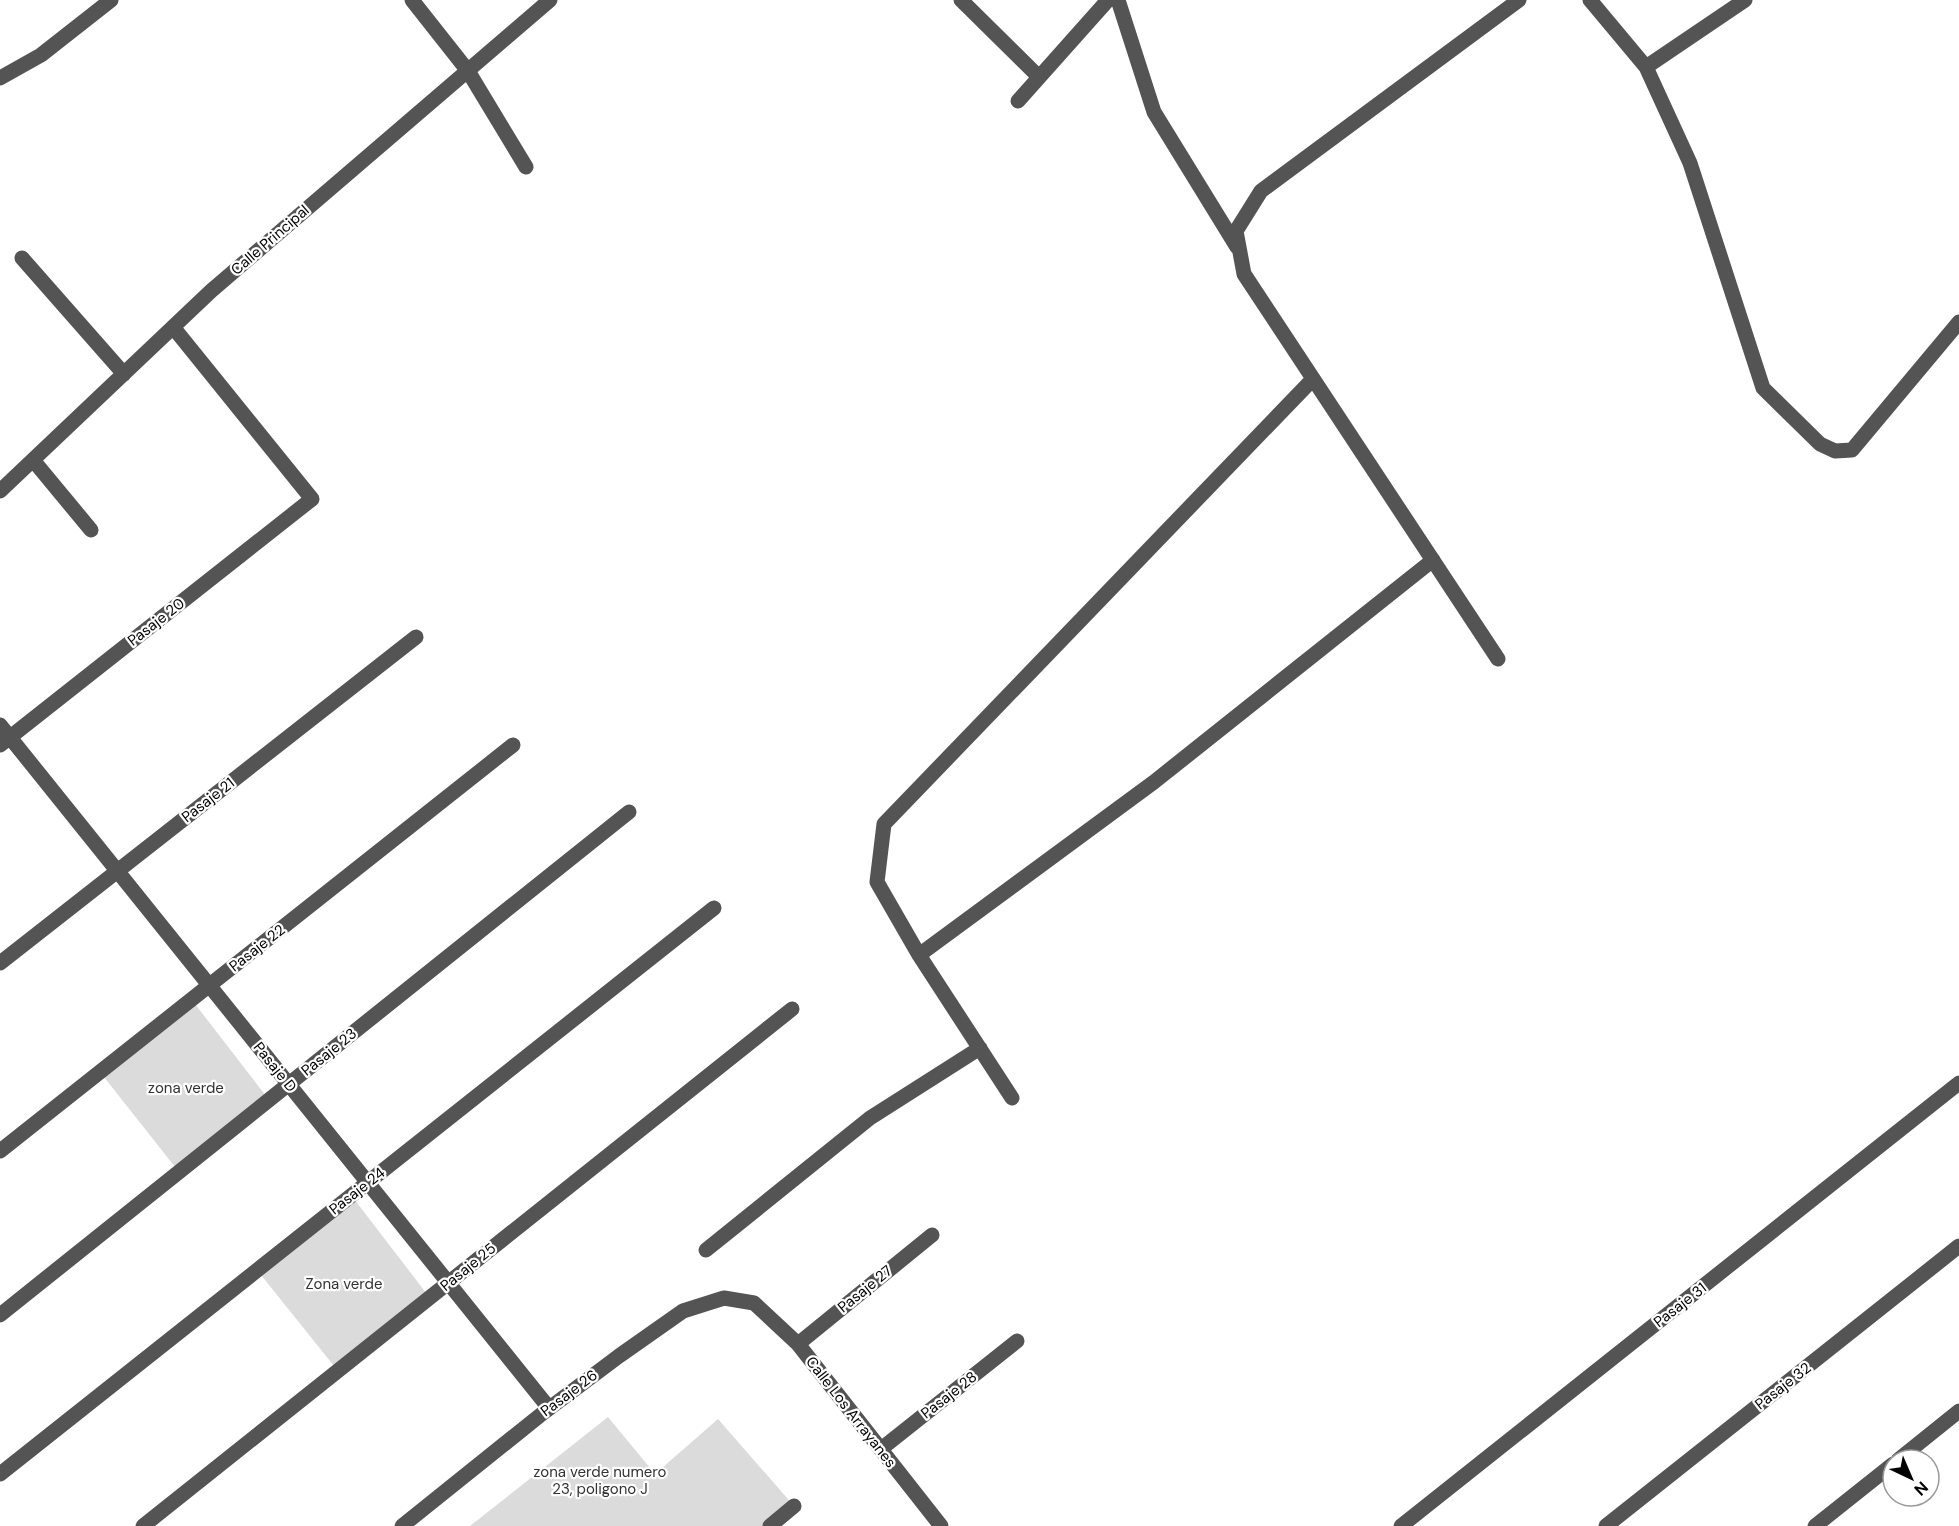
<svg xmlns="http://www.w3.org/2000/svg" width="1959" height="1526" font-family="'DM Sans',sans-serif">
<rect width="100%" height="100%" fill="#fff"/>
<path fill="#dbdbdb" d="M192,1000L269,1100L179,1172L100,1072Z
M351,1195L430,1298L338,1371L257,1270Z
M608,1417L655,1474L718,1419L794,1506L770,1526H470Z"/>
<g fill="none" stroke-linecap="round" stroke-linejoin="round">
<path stroke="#545454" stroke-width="15" d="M412,0L468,71L526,167
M961,0L1039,77
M1118,0L1154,112L1237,247
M1590,0L1646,67L1690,163L1763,388L1820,444L1835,451L1852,450L1959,322
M1646,67L1745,0
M0,78L41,55L111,0
M1018,101L1108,0
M22,258L124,374
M33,460L91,530
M0,491L211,291L550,0
M1498,659L1244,274L1236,231L1261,191L1519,0
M0,725L549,1408
M0,745L312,499L173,327
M919,955L1154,782L1433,560
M0,963L416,637
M1012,1098L919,955L877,882L884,824L1313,379
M0,1151L513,745
M706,1250L870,1118L980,1048
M0,1315L629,812
M798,1344L932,1235
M881,1449L1017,1341
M1898,1460L1959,1411
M0,1474L714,908
M143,1526L792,1009
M402,1526L543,1413L619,1356L683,1311L724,1298L754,1303L798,1344L941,1526
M770,1526L794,1506
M1401,1526L1959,1083
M1606,1526L1959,1246
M1815,1526L1893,1464"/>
</g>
<g text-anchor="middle" stroke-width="4.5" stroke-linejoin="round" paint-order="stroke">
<g font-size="15" fill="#000" stroke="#fff">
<text transform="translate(270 240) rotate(-41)" y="5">Calle Principal</text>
<text transform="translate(156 622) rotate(-38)" y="5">Pasaje 20</text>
<text transform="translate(208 800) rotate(-38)" y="5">Pasaje 21</text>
<text transform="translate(257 948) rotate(-38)" y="5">Pasaje 22</text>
<text transform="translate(329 1052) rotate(-39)" y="5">Pasaje 23</text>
<text transform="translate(275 1067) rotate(51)" y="5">Pasaje D</text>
<text transform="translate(357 1191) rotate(-38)" y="5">Pasaje 24</text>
<text transform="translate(468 1267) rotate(-39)" y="5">Pasaje 25</text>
<text transform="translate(865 1289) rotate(-39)" y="5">Pasaje 27</text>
<text transform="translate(1680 1305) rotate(-38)" y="5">Pasaje 31</text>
<text transform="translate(1783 1386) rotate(-38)" y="5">Pasaje 32</text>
<text transform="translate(569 1393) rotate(-37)" y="5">Pasaje 26</text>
<text transform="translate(949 1395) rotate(-38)" y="5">Pasaje 28</text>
<text transform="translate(851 1412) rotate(52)" y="5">Calle Los Arrayanes</text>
</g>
<g font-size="15" fill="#323232" stroke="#fff">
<text x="186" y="1093">zona verde</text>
<text x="344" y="1289">Zona verde</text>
<text x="600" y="1477">zona verde numero<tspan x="600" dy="17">23, poligono J</tspan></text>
</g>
</g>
<g transform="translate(1911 1478) rotate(136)"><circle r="28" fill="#ffffff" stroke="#999999" stroke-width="1.5"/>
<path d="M0-4.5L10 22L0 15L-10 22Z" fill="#000000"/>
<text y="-9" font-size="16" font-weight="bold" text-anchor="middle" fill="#000000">N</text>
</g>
</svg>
